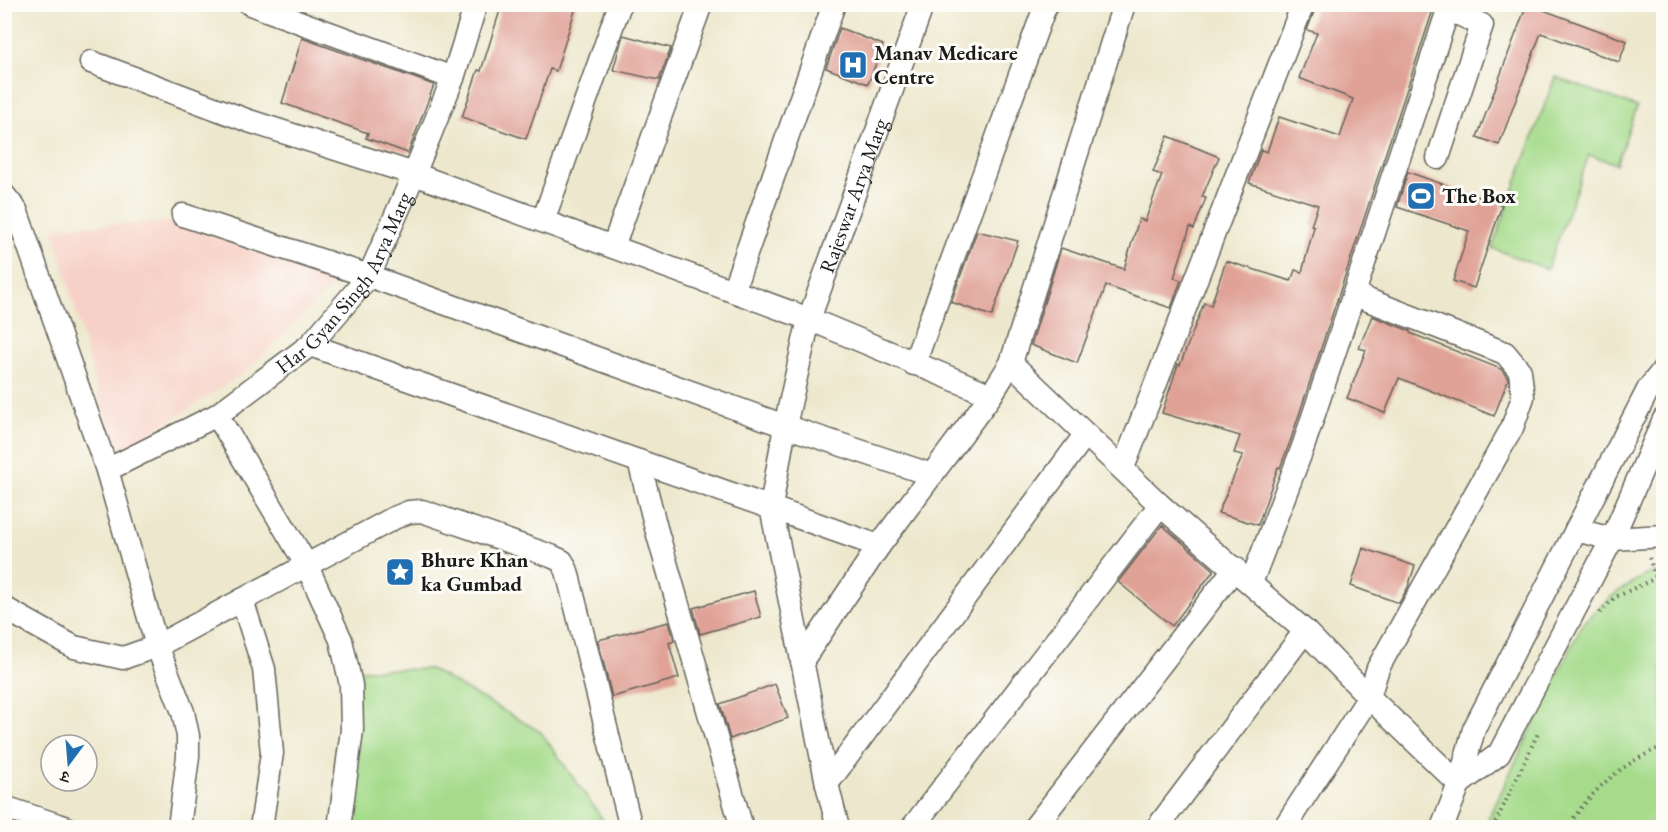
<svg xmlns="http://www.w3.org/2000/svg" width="1668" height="832" font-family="'EB Garamond','Noto Serif Devanagari',serif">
<rect width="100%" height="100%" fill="#fdfcf7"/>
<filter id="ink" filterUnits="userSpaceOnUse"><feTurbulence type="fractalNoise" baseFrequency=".0167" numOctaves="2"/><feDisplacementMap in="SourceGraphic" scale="12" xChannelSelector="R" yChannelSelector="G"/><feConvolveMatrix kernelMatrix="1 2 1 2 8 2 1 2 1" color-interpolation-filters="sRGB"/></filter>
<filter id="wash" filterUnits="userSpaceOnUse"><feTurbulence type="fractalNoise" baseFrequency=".008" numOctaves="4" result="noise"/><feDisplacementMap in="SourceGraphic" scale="24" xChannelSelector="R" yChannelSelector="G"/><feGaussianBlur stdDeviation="1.35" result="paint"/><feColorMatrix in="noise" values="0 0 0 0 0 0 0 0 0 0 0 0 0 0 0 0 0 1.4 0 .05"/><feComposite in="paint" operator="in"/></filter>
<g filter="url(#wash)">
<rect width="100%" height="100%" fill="#ede8cd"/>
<path fill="#f7d1c7" d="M171,222L339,280L246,371L115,457L53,227Z"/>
<path fill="#a5db8b" stroke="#607c54" stroke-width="1.5" d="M1555,77L1637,107L1616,164L1589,155L1547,269L1492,248Z
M1663,568V827H1484L1582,625C1606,598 1630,580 1663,568Z
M430,669L541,732L608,827H347L344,670Z"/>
<g id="blocks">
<path fill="#e0a297" d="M502,4H577L556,71L550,69L526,139L462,117L478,70L481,71Z
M1317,4H1435L1290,442L1280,468L1278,467L1258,525L1218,513L1243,455L1234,453L1240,436L1162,413L1178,364L1180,365L1204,303L1211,305L1226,261L1291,281L1295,270L1302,272L1314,227L1311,226L1318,205L1249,183L1261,150L1267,152L1279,117L1340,137L1353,99L1299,78L1317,33L1307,30Z
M1527,4L1627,41L1619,62L1541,33L1499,145L1477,137Z
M840,28L883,45L868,84L826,68Z
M623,35L671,48L659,80L613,70Z
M302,38L434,85L408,153L366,138L368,133L282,103Z
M1168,136L1219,157L1202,197L1206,198L1194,229L1190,227L1174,278L1181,280L1171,308L1106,286L1077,363L1031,345L1061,248L1124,269L1139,219L1145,221L1162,175L1153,172Z
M1408,172L1502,205L1474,288L1453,281L1469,231L1397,207Z
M977,231L1018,241L992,316L951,302Z
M1372,316L1410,331V333L1501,369L1507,377L1508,380L1494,416L1399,378L1385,413L1347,398L1366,350L1359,348Z
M1162,525L1214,570L1172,626L1118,582Z
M1363,548L1415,566L1408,587L1399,603L1351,586Z
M754,591L761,617L700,634L693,608Z
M669,622L674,641L669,643L679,678L612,697L598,640Z
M775,684L788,718L730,739L720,704Z"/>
</g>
</g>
<g filter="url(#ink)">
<use href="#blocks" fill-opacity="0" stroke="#65635a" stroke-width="1.5"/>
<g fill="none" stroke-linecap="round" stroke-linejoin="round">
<g stroke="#65635a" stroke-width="25">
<g id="minor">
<path d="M250,4L453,78"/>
<path d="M91,62L249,121L414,174L809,319L991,395"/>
<path d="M1438,158L1482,25L1448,9"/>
<path d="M4,195L16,210L107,470L157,646L183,712L188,736V756L179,828"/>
<path d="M183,215L369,276L785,426L932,475"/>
<path d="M543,221L620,4"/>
<path d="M613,247L701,4"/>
<path d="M733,291L834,4"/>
<path d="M310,345L879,546"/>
<path d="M1011,363L1160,505L1305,631L1369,697L1459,784"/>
<path d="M914,364L1046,4"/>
<path d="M217,415L306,564L341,640L351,685L352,730L339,828"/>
<path d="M639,461L656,528L742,828"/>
<path d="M1123,468L1303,4"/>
<path id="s1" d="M107,470L217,415L310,345L369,276L414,174L453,78L476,4"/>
<path d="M1576,530L1612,539L1664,536"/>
<path d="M1251,583L1303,447L1450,4"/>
<path d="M242,600L264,669L272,753L261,828"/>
<path d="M4,608L74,647L123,658L157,646L394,518L409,512L422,511L551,556L562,561L567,571L631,828"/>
<path d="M802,661L879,546L991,395L1011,363L1124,4"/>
<path d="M827,784L1085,435"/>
<path d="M1459,784L1499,754L1612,539L1664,419"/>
<path d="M4,807L67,828"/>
<path id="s2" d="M838,828L827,784L771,507L785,426L809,319L923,4"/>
<path d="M912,828L1160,505"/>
<path d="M1034,828L1235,568"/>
<path d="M1157,828L1305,631"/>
<path d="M1284,828L1369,697L1378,668L1512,428L1523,397L1520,371L1505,353L1355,295"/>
<path d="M1442,828L1459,784L1474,729L1649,388L1664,369"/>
</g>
</g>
<path stroke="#65635a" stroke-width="4" stroke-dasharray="1.5 4.5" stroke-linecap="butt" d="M1649,558L1664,600
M1600,613L1614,598L1664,574
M1493,828L1539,731
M1567,828C1591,790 1622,763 1664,746"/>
<use href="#minor" stroke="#fff" stroke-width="22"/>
</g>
</g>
<defs>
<g id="hospital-square" transform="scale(1.5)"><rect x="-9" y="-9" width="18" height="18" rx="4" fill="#1f6fb2" stroke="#fdfcf7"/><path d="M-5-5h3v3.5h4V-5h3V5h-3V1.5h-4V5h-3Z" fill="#fff"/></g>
<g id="stadium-square" transform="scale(1.5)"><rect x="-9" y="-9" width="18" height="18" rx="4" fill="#1f6fb2" stroke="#fdfcf7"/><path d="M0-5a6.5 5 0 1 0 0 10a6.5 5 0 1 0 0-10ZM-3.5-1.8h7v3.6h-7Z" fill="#fff"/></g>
<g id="sight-square" transform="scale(1.5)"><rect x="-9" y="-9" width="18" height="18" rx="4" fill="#1f6fb2" stroke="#fdfcf7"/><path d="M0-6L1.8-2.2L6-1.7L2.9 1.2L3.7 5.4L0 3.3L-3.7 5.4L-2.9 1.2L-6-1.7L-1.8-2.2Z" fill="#fff"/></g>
</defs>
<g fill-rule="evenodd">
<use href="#hospital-square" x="853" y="65"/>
<use href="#stadium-square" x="1421" y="196"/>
<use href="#sight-square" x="400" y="572"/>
</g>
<g text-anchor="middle" stroke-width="6" stroke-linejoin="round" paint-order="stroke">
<g font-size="21" font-weight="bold" fill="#1c1c1c" stroke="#fdfcf7" text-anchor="start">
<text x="874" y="60">Manav Medicare<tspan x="874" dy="24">Centre</tspan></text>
<text x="1442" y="203">The Box</text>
<text x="421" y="567">Bhure Khan<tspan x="421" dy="24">ka Gumbad</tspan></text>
</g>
<g font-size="21" fill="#1c1c1c" stroke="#fdfcf7">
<text dy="7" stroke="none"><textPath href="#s2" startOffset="651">Rajeswar Arya Marg</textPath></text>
<text dy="7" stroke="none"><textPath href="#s1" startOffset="310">Har Gyan Singh Arya Marg</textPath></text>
</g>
</g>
<rect width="1668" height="832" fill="none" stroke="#fdfcf7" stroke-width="24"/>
<g transform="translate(69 763) rotate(196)"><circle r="28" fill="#fdfcf7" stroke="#a3a29f" stroke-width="1.5"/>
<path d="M0-4.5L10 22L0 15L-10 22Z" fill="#1f6fb2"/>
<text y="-9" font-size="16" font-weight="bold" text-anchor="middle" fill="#1c1c1c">उ</text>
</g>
</svg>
